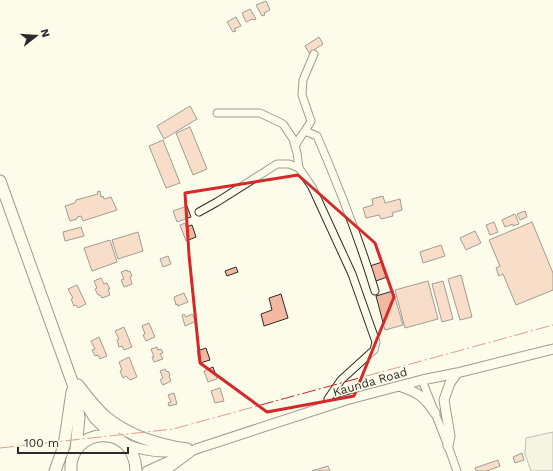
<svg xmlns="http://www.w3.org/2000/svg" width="553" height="471" font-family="'Work Sans',sans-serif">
<rect width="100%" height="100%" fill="#fdfbea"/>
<path fill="#eceadb" stroke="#74746e" d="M553,432V471H531L525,454L526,438Z"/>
<path fill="#f2b8a0" stroke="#2b2b2b" d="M266,1L270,10L264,13L265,15L262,16L256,5Z
M250,9L256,19L253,20L252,19L246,22L242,13Z
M236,17L241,26L234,29L236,31L233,32L227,22Z
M319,37L323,44L309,53L305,46Z
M190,106L197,119L164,139L157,126Z
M190,127L207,169L193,175L176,133Z
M163,140L180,183L166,188L149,146Z
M100,191L101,197L103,196L104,199L111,197L117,210L83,221L81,216L77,217V219L70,221L65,206L75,203L76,200L98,194L97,192Z
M383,196L385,203L400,199L402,210L392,213L393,216L381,219L379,215L366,218L363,208L373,205L372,199Z
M187,206L191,217L177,222L173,211Z
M525,211L527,217L520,220L517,214Z
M515,214L519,224L513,226V224L505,227L502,220Z
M494,222L498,232L490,235L486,225Z
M532,222L553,273V290L516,305L503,274L499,276L496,268L500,266L489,240Z
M185,223L186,227L192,225L196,237L186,241L180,225Z
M81,227L84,236L65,241L63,232Z
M475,231L481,243L466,250L460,238Z
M138,232L143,251L118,259L112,240Z
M110,240L117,262L92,271L84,248Z
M441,245L445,256L423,263L420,252Z
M168,256L171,264L163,267L160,259Z
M382,262L387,277L376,281L370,266Z
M236,267L238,272L227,276L225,271Z
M127,270L128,272L130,271L132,276L130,277L132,284L124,287L121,280L124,279L121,272Z
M461,275L472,317L460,320L448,279Z
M101,278L104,284L107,283L110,289H108L110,295L102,298L100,295H98L95,289L97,288L94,281Z
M428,281L438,319L405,328L395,290Z
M443,281L453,319L442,322L432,284Z
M77,285L86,304L78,308L76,305L74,306L71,299L73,298L68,289Z
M393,291L403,325L385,330L376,296Z
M184,293L188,302L178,306V304L176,305L174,297Z
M281,294L288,318L264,326L261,314L272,310L269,298Z
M184,314L186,317L192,314L196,321L185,326L182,315Z
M149,323L155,337L146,341L143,335L145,334L142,326Z
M124,327L132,347L124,350L122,346L119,347L117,340L119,339L115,331Z
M99,337L107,356L100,359L98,355L95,356L92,350L95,349L91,341Z
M157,347L158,350L161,349L163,353L160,354L163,359L154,362L152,357H154L151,349Z
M206,348L210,360L200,363L197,351Z
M129,357L137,377L130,380L126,376L123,378L120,371L122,370L119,362Z
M213,367L217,379L208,382L204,371Z
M165,369L167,372L168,371L170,375L169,376L171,381L163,385L160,380L163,378L160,371Z
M220,388L224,401L215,403L211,391Z
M174,393L177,404L169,406L168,403L171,402L168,395Z
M522,453L524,460L515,463L513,457Z
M498,460L500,466L487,471H476L475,468Z
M328,466L330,471H312Z"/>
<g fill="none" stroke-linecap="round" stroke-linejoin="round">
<g stroke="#2b2b2b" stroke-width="9">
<path id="minor" d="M217,113H260L283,124L293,139L297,153L299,168L312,187L352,274L376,342L374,350L341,380L328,399V406
M305,131L317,136C339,187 359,238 375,291
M295,147C299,137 306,131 311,121L302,95L303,80L314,54
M199,212L217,202L277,164H289L299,168
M422,380L448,446L457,471"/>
</g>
<g stroke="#2b2b2b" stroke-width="11">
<path id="secondary" d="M399,386C417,392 424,396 435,413
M126,444C145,452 163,454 184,450
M448,446L450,436L444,400L450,383L457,373
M147,471L196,449L346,400L422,380L457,373L553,349"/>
</g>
<g stroke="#2b2b2b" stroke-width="13">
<path id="trunk" d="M0,181L74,387L79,417L76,450
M78,385C87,397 96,409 107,418C130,436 158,445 187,449
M85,402L95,418L115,437
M55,471L64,446L72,392
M71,471C68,428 134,420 136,471
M163,471L189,452"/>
</g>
<use href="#minor" stroke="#fdfbea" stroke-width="7"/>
<use href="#secondary" stroke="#fdfbea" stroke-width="9"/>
<use href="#trunk" stroke="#fdfbea" stroke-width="11"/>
<path stroke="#c62828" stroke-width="1" stroke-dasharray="14 3 2 3" stroke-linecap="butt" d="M0,448L173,429L553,325"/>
</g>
<path d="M0 0H553V471H0ZM298,175L375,243L394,297L354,396L267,412L200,363L189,255L185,193Z" fill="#fdfbea" fill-opacity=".55" fill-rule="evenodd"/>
<path fill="none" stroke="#d62828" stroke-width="3" stroke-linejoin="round" d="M298,175L375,243L394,297L354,396L267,412L200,363L189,255L185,193Z"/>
<g text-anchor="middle" stroke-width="3" stroke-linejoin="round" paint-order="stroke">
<g font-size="12" fill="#2b2b2b" stroke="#fdfbea">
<text transform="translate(370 382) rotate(-16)" y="4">Kaunda Road</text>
</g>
</g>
<g transform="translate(36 36) rotate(73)" stroke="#fdfbea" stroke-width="3" paint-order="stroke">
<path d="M0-3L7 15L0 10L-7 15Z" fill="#2b2b2b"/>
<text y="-6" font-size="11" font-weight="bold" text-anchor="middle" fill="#2b2b2b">N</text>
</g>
<path d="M18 447v6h110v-6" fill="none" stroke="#2b2b2b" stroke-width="2"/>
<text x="24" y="447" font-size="12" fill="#2b2b2b" stroke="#fdfbea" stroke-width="3" paint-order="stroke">100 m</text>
</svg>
